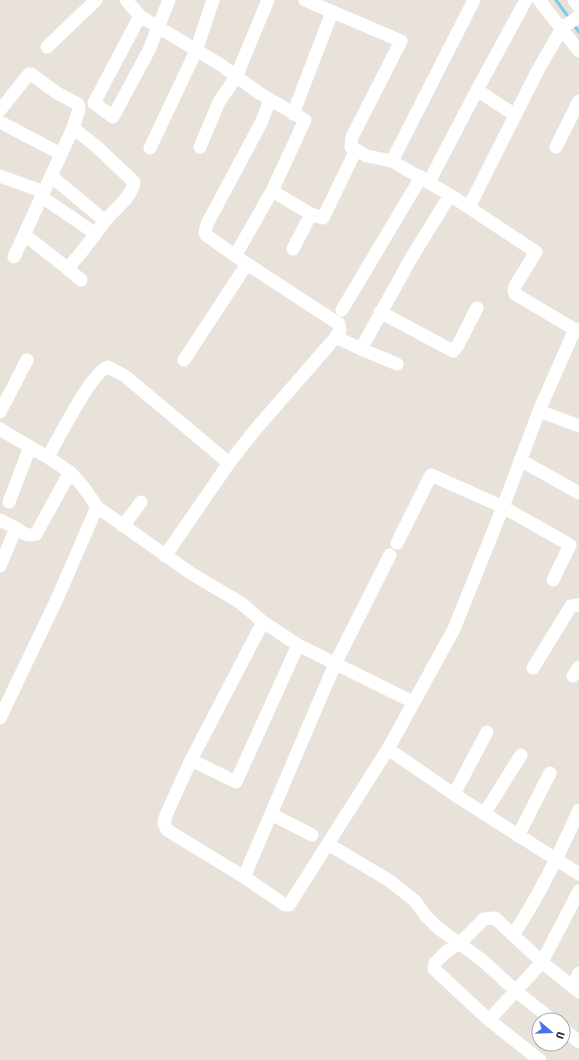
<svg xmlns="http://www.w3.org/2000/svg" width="579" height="1060" font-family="'Fira Sans Condensed',sans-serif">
<rect width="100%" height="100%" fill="#e9e2db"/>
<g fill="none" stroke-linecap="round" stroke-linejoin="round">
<path stroke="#77cde2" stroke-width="3" d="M556,0L569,18
M573,24L579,32"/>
<path stroke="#fff" stroke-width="13" d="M126,0L140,16L221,65L259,93L305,120L272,191L235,256
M305,0L401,41L352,137L351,147L367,156L392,161L450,195L536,252L515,286L514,291L515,294L579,332
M539,0L579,51
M574,0L579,7
M140,16L94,103L113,117L149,50L169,0
M47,47L96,0
M477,90L515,115
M0,110L29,74H31L57,93L78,104L79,109L73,128L14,257
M293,114L332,12
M0,122L61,154
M200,147L219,102L236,77L268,0
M556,147L579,101
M150,148L196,51L213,0
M392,161L474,0
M0,176L44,192
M51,176L105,221
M429,182L477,90L526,0
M272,191L311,214L323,218L356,150
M42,197L96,234
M469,207L538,70L562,28L579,16
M25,235L67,268L81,280
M293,249L311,214
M67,268C82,254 92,238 104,222C114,209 131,199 134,182L96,146L73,128
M342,310L421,177
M380,312L453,351L458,345L477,308
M336,337L361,349L410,260L450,195
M361,349L397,364
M184,360L247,264
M539,411L579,426
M0,412L27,360
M0,429C22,443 47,455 68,471C79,479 90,496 97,507L57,599L0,718
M48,457C57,441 92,371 108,367L125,376L229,463L165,556
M520,460L579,493
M229,463L255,430L336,337L340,330L339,324L247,264L206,235L205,232L207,224L261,123L270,100
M9,502L30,447
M97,507L192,574L241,603L263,622L298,645L413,702
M0,520L16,528
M123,526L141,502
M397,543L431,475L503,507L570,545L553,580
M0,566L16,528C23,533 27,537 36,534L70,472
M263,622L191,760L166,815L164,823L167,830L244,877L285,905H289L388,749L454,629L503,507L539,411L575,329
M533,668L571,606L579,605
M573,676L579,667
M388,749L455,795L579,874
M191,760L236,782L298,645
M454,794L487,732
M579,810C560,853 539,896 513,935L542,962L579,992
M271,814L312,835
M484,814L521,755
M518,836L550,773
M328,844L390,881L415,901L426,916L438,928L482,960L516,991L552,1020
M244,877L335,664L390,555
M513,935L495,918L484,919L460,943L447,951L435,963L434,969L489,1020L542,962L579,891
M572,986L579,973
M489,1020L540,1060
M563,1029L579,1042"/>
</g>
<g transform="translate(551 1032) rotate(109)"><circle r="19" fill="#ffffff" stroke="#a9a9a9"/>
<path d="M0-3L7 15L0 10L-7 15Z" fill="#4971e8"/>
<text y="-6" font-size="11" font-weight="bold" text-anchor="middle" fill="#282828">U</text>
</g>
</svg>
